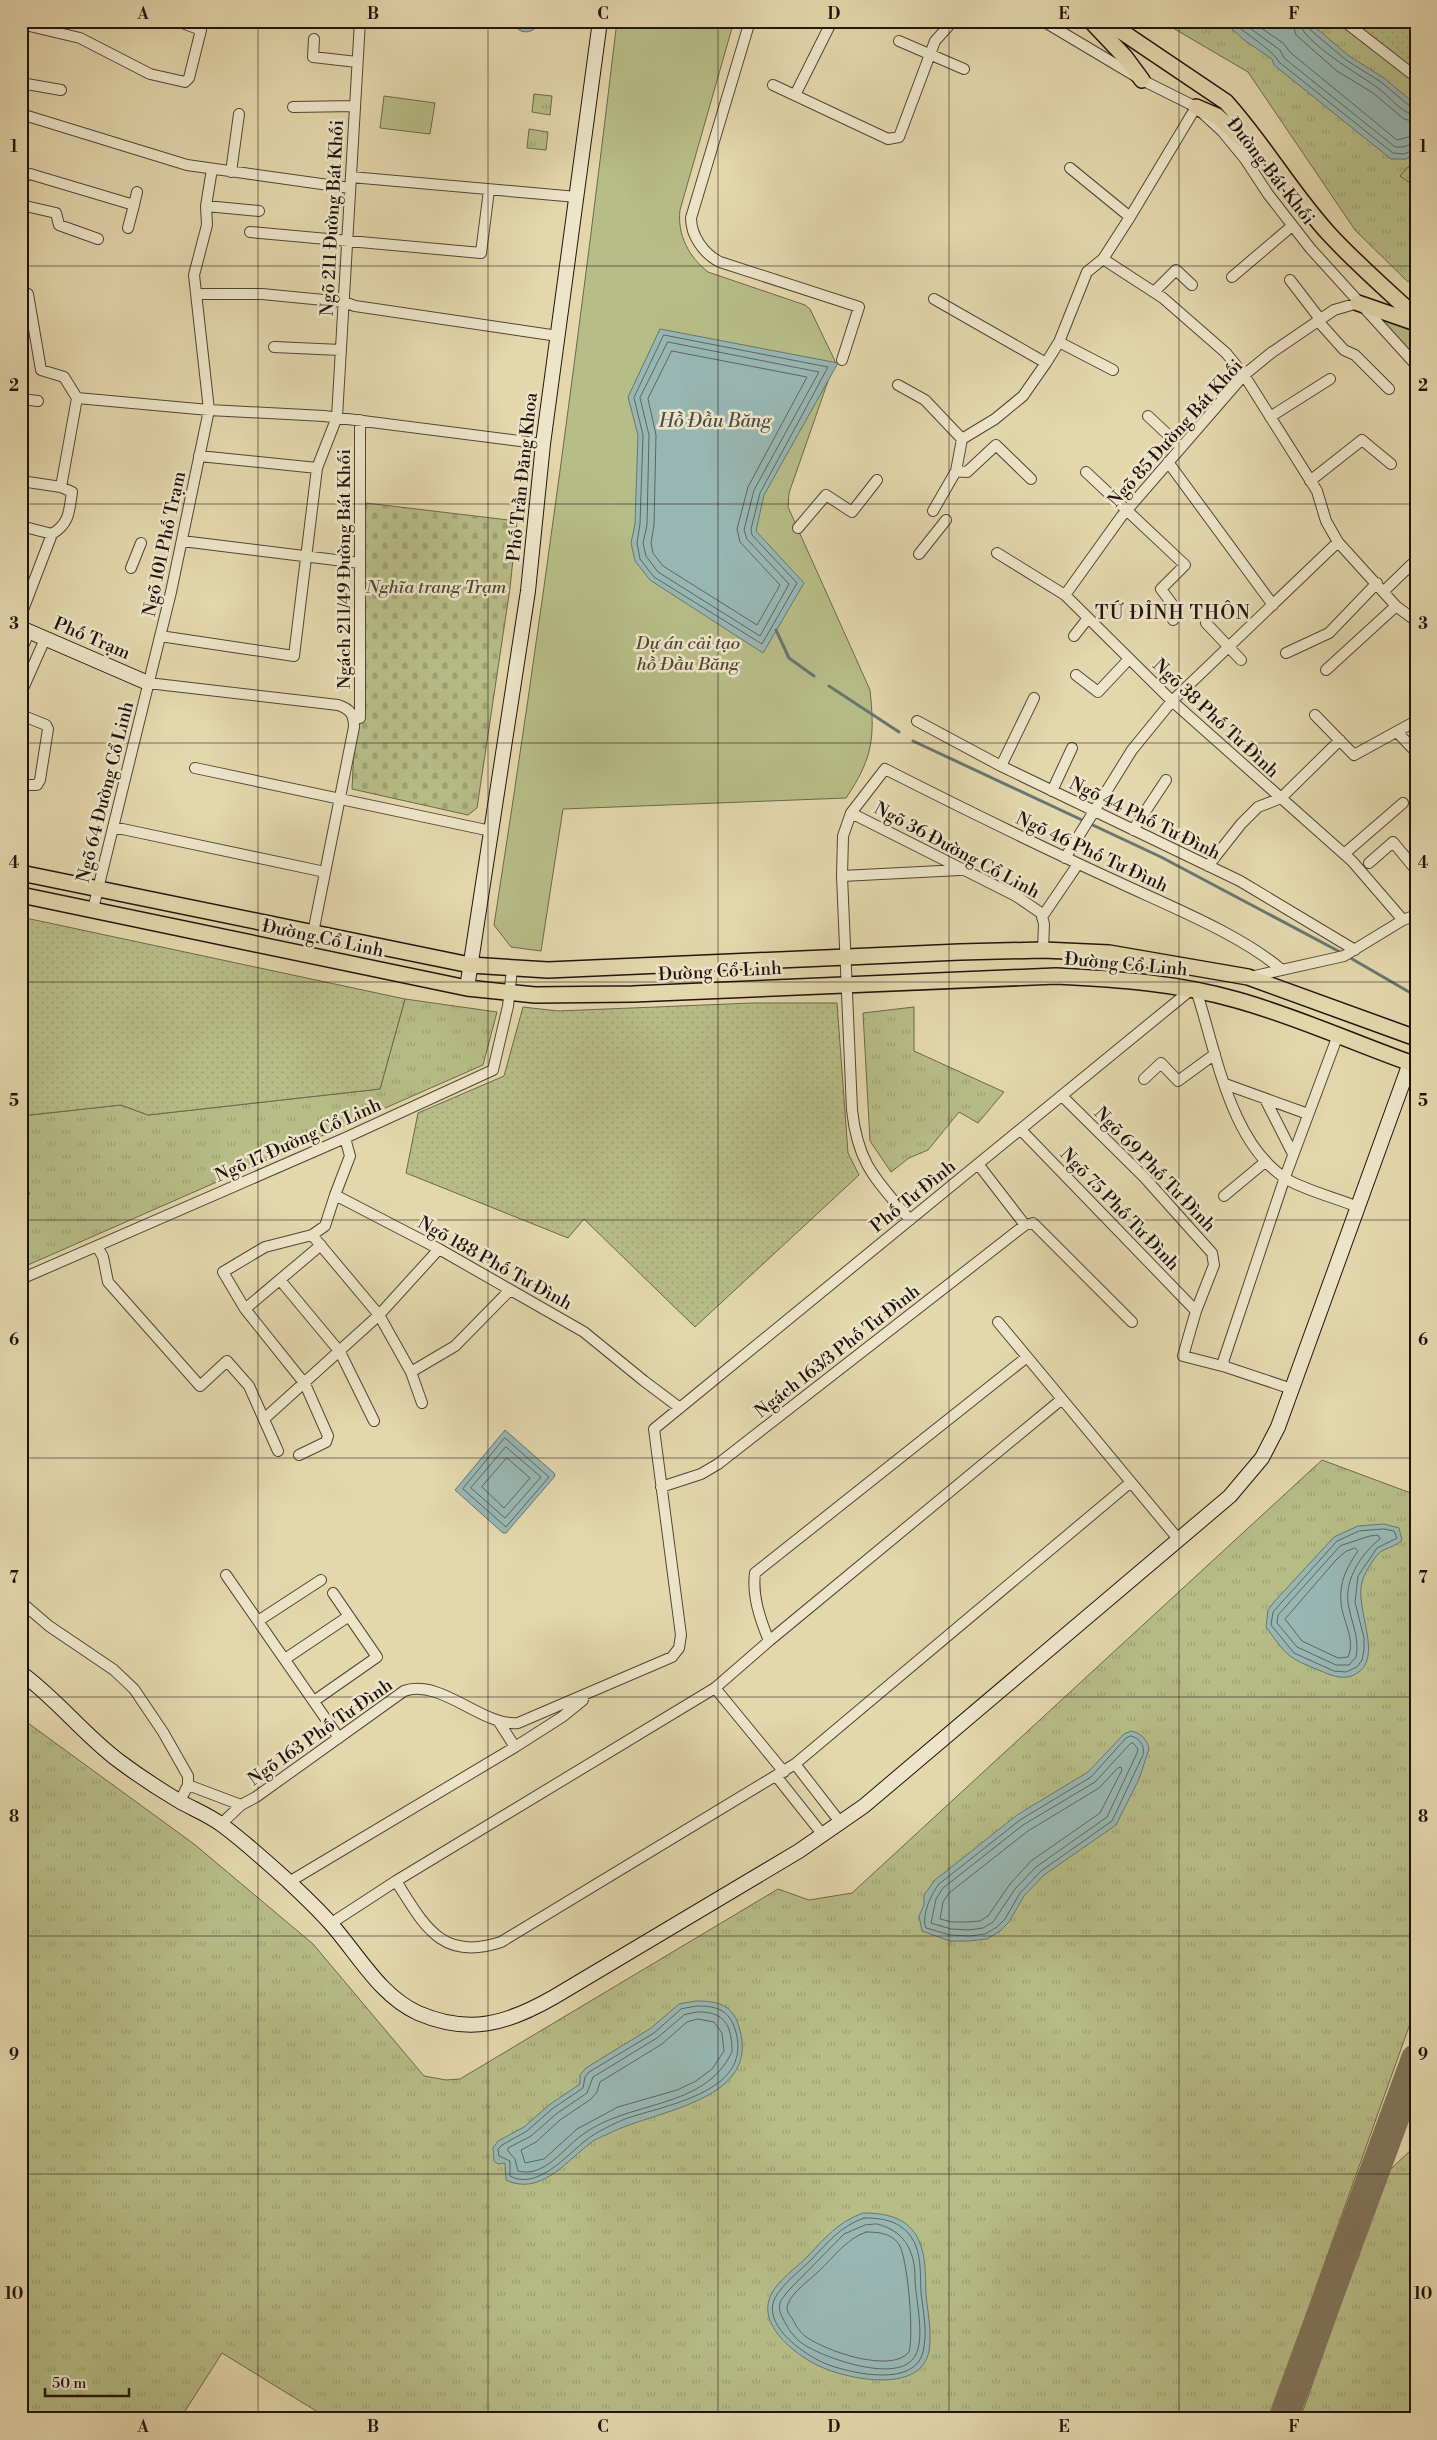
<svg xmlns="http://www.w3.org/2000/svg" width="1437" height="2440" font-family="'Libre Bodoni',serif">
<defs>
<pattern id="grass-tufts" width="24" height="20" patternUnits="userSpaceOnUse" patternTransform="scale(1.25)"><rect width="24" height="20" fill="#b7bd87"/><path d="M3 7l-1-3M5 7V3M7 7l1-3M15 17l-1-3M17 17v-4M19 17l1-3" fill="none" stroke="#9da273"/></pattern>
<pattern id="cemetery-stones" width="16" height="16" patternUnits="userSpaceOnUse" patternTransform="scale(1.25)"><rect width="16" height="16" fill="#b7bd87"/><path d="M2 7V4a2 2 0 0 1 4 0v3zM10 15v-3a2 2 0 0 1 4 0v3z" fill="#9da273"/></pattern>
<pattern id="garden-dots" width="8" height="8" patternUnits="userSpaceOnUse" patternTransform="scale(1.25)"><rect width="8" height="8" fill="#b7bd87"/><path d="M2 2h.1M6 6h.1" fill="none" stroke="#9da273" stroke-width="1.8" stroke-linecap="round"/></pattern>
</defs>
<rect width="100%" height="100%" fill="#e4d7ac"/>
<filter id="stains"><feTurbulence type="fractalNoise" baseFrequency=".004" numOctaves="4"/><feColorMatrix values="0 0 0 0 .2 0 0 0 0 .09 0 0 0 0 .02 0 0 0 .5 -.17"/></filter>
<radialGradient id="worn" r=".72"><stop offset=".6" stop-color="#630" stop-opacity="0"/><stop offset="1" stop-color="#630" stop-opacity=".3"/></radialGradient>
<path fill="url(#grass-tufts)" stroke="#6c684a" d="M1161,21H1347L1416,77V158L1401,176L1416,187V272L1408,282L1355,230L1248,72Z
M534,94L552,96L550,115L532,112Z
M529,129L548,132L546,150L527,148Z
M1369,313L1416,333V362Z
M405,999L497,1012L483,1065L21,1268V1195L30,1194L21,1180V1116L121,1105L148,1115L380,1089Z
M914,1007V1051L1004,1092L978,1123L959,1112L928,1150L909,1158L891,1172L870,1141L863,1013Z
M1322,1460L1416,1495V2007L1269,2419H329L222,2353L180,2419H21V1718L194,1844L313,1944L424,2076L446,2080L460,2079L778,1889L809,1900L852,1893Z
M1416,2145V2409L1412,2419H1300L1381,2190L1390,2170Z"/>
<path fill="url(#cemetery-stones)" stroke="#6c684a" d="M366,503L517,521L510,588L477,808L468,815L352,789Z"/>
<path fill="#b7bd87" stroke="#6c684a" d="M617,21H734L680,210C677,235 689,257 708,272L805,305L810,309L835,361L789,493L788,507L870,690C875,738 873,758 846,798L563,809L541,951L511,947L494,925C541,624 581,323 617,21Z
M384,96L435,103L430,134L380,128Z"/>
<path fill="url(#garden-dots)" stroke="#6c684a" d="M1347,21H1416V77Z
M1416,158V187L1400,176Z
M21,917L405,999L380,1089L148,1115L121,1105L21,1116Z
M753,1003H837L848,1153L859,1175L695,1327L584,1219L568,1238L406,1173L418,1113L504,1076L523,1007L558,1011Z"/>
<path fill="#98b7b3" stroke="#687671" d="M512,21H541C534,35 518,36 512,21Z
M1223,21H1308L1349,56L1384,78L1416,105L1414,154L1406,159H1391L1274,65L1272,59L1244,40Z
M660,329L838,363L764,495L756,531L804,583L763,653L650,580L635,561L631,543L635,524L638,435L628,397Z
M505,1430L554,1473L555,1476L506,1533H503L455,1490Z
M1384,1524L1399,1528L1402,1540C1396,1546 1389,1547 1382,1551C1375,1555 1366,1571 1363,1579C1352,1607 1387,1659 1354,1675C1346,1679 1336,1677 1328,1674C1317,1669 1301,1664 1290,1656C1281,1649 1273,1636 1266,1627L1268,1610L1274,1602L1334,1537L1358,1526Z
M1131,1731C1141,1733 1147,1739 1149,1749L1139,1779L1116,1825L1044,1875L1024,1896L1009,1922L1000,1931L987,1939L969,1941H950L922,1931L919,1916L924,1905V1895L935,1880L1017,1815L1088,1772L1124,1734Z
M696,2001C713,2001 730,2003 737,2021C768,2102 655,2109 608,2134C601,2137 593,2140 588,2145C565,2163 539,2196 506,2180L505,2163L498,2164L494,2161L493,2148L498,2141L524,2127L549,2105L580,2084V2075L586,2068L651,2028L679,2004Z
M863,2213C882,2213 902,2216 914,2232C927,2251 925,2273 926,2295C928,2314 932,2332 929,2351C921,2393 854,2380 826,2369C802,2360 755,2327 771,2295C778,2280 796,2268 807,2257C825,2238 838,2222 863,2213Z"/>
<g fill="none" stroke-linecap="round" stroke-linejoin="round">
<path stroke="#5c6660" stroke-width="1" d="M1231,21C1243,32 1273,50 1279,62L1393,153L1404,154L1416,149
M1240,21L1280,50L1284,58L1395,147H1403L1416,143
M1251,21L1283,43L1291,53L1397,140L1416,135
M1292,21L1296,35L1337,71L1373,93L1404,119L1416,122
M1299,21C1300,41 1362,76 1378,88C1389,96 1402,114 1416,115
M1305,21L1307,27L1346,60L1381,82L1411,107L1416,108
M664,335L828,367L760,493L751,529L752,535L797,583L762,644L654,577L640,559L637,543L640,524L643,435L634,398Z
M668,342L819,372L754,490L744,530L747,539L789,584L760,636L658,572L646,556L643,543L647,525L649,435L640,398Z
M672,351L807,377L748,487L737,529L740,542L780,585L757,625L663,566L653,553L651,543L654,525L656,435L648,399Z
M505,1438L549,1477L506,1527L463,1489Z
M506,1447L541,1477L505,1518L471,1488Z
M507,1458L530,1478L504,1508L482,1487Z
M1384,1529L1394,1531L1397,1538L1377,1548L1358,1576L1355,1602L1364,1638V1650L1362,1660L1357,1667L1346,1672L1334,1671L1294,1653L1271,1625L1273,1612L1337,1541L1359,1531Z
M1370,1536L1378,1535L1380,1539C1362,1553 1345,1578 1348,1603C1351,1622 1360,1638 1356,1657L1349,1665H1336L1297,1647L1277,1623L1278,1615L1340,1546Z
M1355,1548L1358,1551C1347,1567 1339,1582 1341,1602C1342,1620 1356,1639 1348,1657L1338,1658L1302,1641L1285,1619L1336,1560L1345,1552Z
M1131,1736C1140,1738 1145,1746 1143,1755L1112,1821L1041,1871L1020,1893L1005,1919L997,1927L985,1934L969,1936L950,1935L926,1928C921,1916 931,1894 939,1884L1020,1820L1091,1777L1126,1738Z
M1133,1743L1138,1749L1137,1753L1107,1817L1036,1867L1015,1889L993,1922L983,1928L969,1930L951,1929L931,1923L936,1899L943,1888L1023,1825L1095,1782L1130,1744Z
M1118,1768L1121,1767L1122,1770L1100,1813L1031,1861L1010,1884L988,1916L980,1921L968,1922H952L940,1919L943,1902L949,1893L1028,1831L1099,1788Z
M697,2006C713,2006 727,2008 734,2026C758,2092 667,2104 625,2119C613,2124 596,2132 585,2141C567,2155 537,2191 510,2176V2161L499,2156L498,2149L502,2145L527,2131L552,2109L583,2088L585,2077L589,2072L654,2033L681,2009Z
M697,2012C725,2011 732,2026 732,2052C705,2110 628,2100 582,2135C563,2149 544,2178 518,2171L515,2159L508,2151V2148L531,2136L556,2114L587,2093L593,2077L657,2038L684,2015Z
M698,2019L714,2022L722,2033L724,2051L712,2069L696,2081L677,2090L618,2107L577,2129L544,2159L525,2163L521,2150L536,2142L560,2120L591,2099L597,2092L600,2082L662,2044L687,2022Z
M864,2218C881,2218 897,2220 909,2234C922,2250 920,2272 921,2292C923,2312 928,2332 923,2352C915,2387 854,2374 829,2365C807,2357 761,2326 775,2298C783,2283 800,2271 812,2259C828,2242 841,2226 864,2218Z
M877,2224C903,2230 915,2250 915,2277C915,2298 926,2338 915,2356C899,2385 824,2358 803,2344C795,2338 790,2332 786,2324C782,2317 778,2311 780,2303C782,2298 786,2294 789,2290L844,2234L865,2225Z
M866,2232C878,2232 890,2233 898,2243C908,2255 914,2336 909,2352C891,2374 825,2351 805,2336C799,2331 796,2326 792,2318C789,2314 785,2310 788,2304C792,2292 810,2280 819,2271C835,2256 845,2240 866,2232Z"/>
<path stroke="#687671" stroke-width="3" d="M776,630L789,658L814,676
M829,686L899,732
M913,741L1161,857L1342,953
M1347,956L1416,996"/>
<path stroke="#82765d" stroke-width="30" d="M1283,2419L1416,2059"/>
<g stroke="#524536" stroke-width="12">
<path id="street" d="M750,21L691,218C691,236 704,254 720,262L859,307L842,360
M1043,21L1142,80L1196,107L1222,131L1245,159L1268,194L1310,248L1416,365
M1344,21L1416,77
M100,22V21
M21,24L80,38L150,74L185,82L189,78L201,30L177,21
M314,39L313,57L357,62
M899,41L964,69
M21,83L61,90
M773,85L888,139L899,137L935,41L953,21
M795,95L832,21
M293,107L355,106
M21,114L187,165L350,188
M1070,168L1130,217
M231,172L239,114
M21,177L30,174L134,205L128,228
M351,177L577,197
M21,205L56,213L59,225L98,239
M134,205L137,192
M206,206L259,211
M250,232L481,253L489,190
M1103,259L1163,298L1226,353L1244,375L1317,491L1326,521L1338,542L1396,606L1416,621
M1232,277L1292,226
M1290,280L1320,319
M21,291L28,294L41,370L64,377L77,398L61,487L72,492C69,511 70,523 52,534L21,615
M1154,292L1176,270L1192,285
M198,294H262L344,302L355,306L558,336
M934,299L1046,363
M1318,321L1344,350L1355,355L1389,389
M1059,342L1113,370
M274,347L341,350
M898,385L925,400L962,439
M77,398L209,410L324,416L543,444
M21,399L38,401
M1148,416L1181,447
M1270,417L1330,379
M199,456L317,468
M1168,462L1273,605
M956,471L967,472L996,445L1031,479
M1086,472L1185,565L1161,589L1178,612L1173,620
M21,481L61,487
M1310,481L1362,440L1391,464
M933,511L956,471L962,439L995,419L1023,396L1046,363L1059,342L1087,272L1103,259L1130,217L1196,107
M21,526L52,534
M798,528L826,495L852,512L877,480
M182,541L360,563
M997,553L1065,595L1172,701L1352,861L1403,920
M919,554L946,520
M131,568L141,543
M1384,591L1415,561L1416,548
M1065,595L1121,517L1244,375L1271,353L1334,310L1358,303
M1206,623L1241,660
M160,636L294,656L317,468L337,417L360,21
M1074,636L1088,618
M21,651L29,632
M1286,653L1329,633L1377,583
M1326,670L1396,606
M1076,675L1098,692L1129,659
M148,683L338,705C350,709 354,714 354,727L313,933
M21,693L45,639
M21,715L46,725L48,729L40,780L37,785H21
M1315,715L1354,755L1416,721
M360,718V420
M917,721L1001,766L1240,881L1355,950
M1397,732L1416,752
M1001,766L1034,698
M195,768L491,831
M1052,791L1072,748
M851,813L1016,896L1041,913L1044,924L1043,950
M113,827L325,872
M1133,830L1166,780
M1344,854L1403,803
M1065,858L1132,750L1172,701L1338,542
M1369,863L1393,842L1416,870
M1208,866L1241,824L1258,807L1281,798L1340,740
M842,876L960,870
M93,909L171,592L209,410L194,275L207,225L206,206L212,169
M1042,917L1078,864
M1250,977L1344,956L1403,920L1416,915
M1196,990C1216,1050 1230,1147 1290,1181C1311,1192 1336,1198 1358,1207
M1144,1079L1161,1063L1178,1081L1215,1054
M1225,1084L1308,1114
M1062,1096L1144,1177L1212,1253L1214,1265L1196,1311L1183,1356L1226,1367
M1265,1099L1293,1154
M1021,1130L1196,1311
M345,1138L350,1156L335,1195L439,1249L584,1332L644,1381L680,1408
M978,1164L1025,1225
M1224,1196L1265,1162
M910,1220C876,1179 858,1165 852,1110L842,876L843,836L851,813L885,769C962,808 1039,846 1118,882C1169,906 1240,934 1282,970
M312,1235L379,1315L411,1372L455,1346L510,1290
M97,1246L103,1257L108,1282L200,1386L227,1361L249,1386L278,1451
M21,1279L345,1138L493,1070L508,1006L512,969
M280,1280L340,1352L374,1421
M245,1309L321,1245
M998,1322L1179,1540
M411,1372L422,1403
M1292,1389L1226,1367L1223,1362L1285,1177L1338,1035
M264,1419L379,1315L439,1249
M299,1455L326,1442L328,1436L305,1384L245,1309L223,1272L265,1247L312,1235L325,1226L335,1195
M661,1487L701,1474L718,1464L1025,1225L1033,1223L1132,1322
M226,1575L339,1738
M21,1602L49,1626L114,1670L134,1689L163,1732L188,1776V1785L180,1801
M258,1621L321,1580
M769,1641C760,1619 752,1596 755,1573L1027,1357
M285,1659L349,1616
M715,1688L784,1772
M314,1701L377,1657L333,1593
M499,1722L515,1747
M795,1764L840,1822
M776,1776L823,1835
M188,1785L241,1805
M221,1824L241,1805L256,1797L404,1691C441,1678 483,1727 518,1723L672,1657L679,1648L681,1635L654,1429L1192,989
M396,1881C424,1925 441,1962 501,1942L795,1764L1131,1482
M289,1882L515,1747L562,1717L583,1700
M330,1924L396,1881L715,1688L769,1641L1062,1399"/>
</g>
<g stroke="#21140e" stroke-width="16">
<path id="secondary" d="M21,628L148,683
M467,988L528,591L543,444L600,21
M21,1673C57,1699 84,1735 119,1761C139,1776 159,1789 179,1801C193,1809 209,1815 222,1825C245,1842 267,1862 288,1881C303,1895 318,1909 331,1924C357,1953 380,1996 418,2013C469,2035 507,2024 554,1997L799,1851L864,1806L1230,1496L1262,1458L1278,1427L1410,1063"/>
</g>
<g stroke="#21140e" stroke-width="18">
<path id="primary" d="M1091,21L1125,57L1142,80
M1106,21L1226,102C1264,144 1292,194 1330,235C1357,264 1387,290 1416,317
M1196,107L1217,116L1253,149
M1358,303L1416,323
M21,873L470,965L548,970L960,952L1043,950L1109,953L1248,977L1416,1038
M21,895L467,988L535,995L633,994L1056,976C1117,979 1178,983 1237,1000C1298,1017 1356,1044 1416,1065"/>
</g>
<use href="#street" stroke="#ede5c9" stroke-width="10"/>
<use href="#secondary" stroke="#ede5c9" stroke-width="14"/>
<use href="#primary" stroke="#e4d7ac" stroke-width="15"/>
</g>
<path fill="none" stroke="#21140e" stroke-width="1" stroke-opacity="0.55" d="M258,21V2419M488,21V2419M718,21V2419M949,21V2419M1179,21V2419M21,266H1416M21,504H1416M21,743H1416M21,982H1416M21,1220H1416M21,1458H1416M21,1697H1416M21,1936H1416M21,2174H1416"/>
<g text-anchor="middle" stroke-width="5" stroke-linejoin="round" paint-order="stroke">
<g font-size="18" fill="#21140e" stroke="#ede5c9">
<text transform="translate(1271 171) rotate(52)" y="6">Đường Bát Khối</text>
<text transform="translate(332 218) rotate(-87)" y="6">Ngõ 211 Đường Bát Khối</text>
<text transform="translate(1175 433) rotate(-48)" y="6">Ngõ 85 Đường Bát Khối</text>
<text transform="translate(522 477) rotate(-84)" y="6">Phố Trần Đăng Khoa</text>
<text transform="translate(164 544) rotate(-78)" y="6">Ngõ 101 Phố Trạm</text>
<text transform="translate(344 569) rotate(-90)" y="6">Ngách 211/49 Đường Bát Khối</text>
<text transform="translate(92 638) rotate(23)" y="6">Phố Trạm</text>
<text transform="translate(1216 718) rotate(43)" y="6">Ngõ 38 Phố Tư Đình</text>
<text transform="translate(105 792) rotate(-76)" y="6">Ngõ 64 Đường Cổ Linh</text>
<text transform="translate(1145 818) rotate(26)" y="6">Ngõ 44 Phố Tư Đình</text>
<text transform="translate(957 850) rotate(28)" y="6">Ngõ 36 Đường Cổ Linh</text>
<text transform="translate(1092 852) rotate(25)" y="6">Ngõ 46 Phố Tư Đình</text>
<text transform="translate(323 938) rotate(12)" y="6">Đường Cổ Linh</text>
<text transform="translate(1126 964) rotate(5)" y="6">Đường Cổ Linh</text>
<text transform="translate(720 971) rotate(-3)" y="6">Đường Cổ Linh</text>
<text transform="translate(298 1140) rotate(-24)" y="6">Ngõ 17 Đường Cổ Linh</text>
<text transform="translate(1155 1169) rotate(46)" y="6">Ngõ 69 Phố Tư Đình</text>
<text transform="translate(913 1196) rotate(-39)" y="6">Phố Tư Đình</text>
<text transform="translate(1120 1209) rotate(46)" y="6">Ngõ 75 Phố Tư Đình</text>
<text transform="translate(495 1263) rotate(29)" y="6">Ngõ 188 Phố Tư Đình</text>
<text transform="translate(837 1351) rotate(-38)" y="6">Ngách 163/3 Phố Tư Đình</text>
<text transform="translate(320 1732) rotate(-35)" y="6">Ngõ 163 Phố Tư Đình</text>
</g>
<g font-size="18" font-style="italic" fill="#4e4732" stroke="#ede5c9">
<text x="436" y="593">Nghĩa trang Trạm</text>
<text x="688" y="649">Dự án cải tạo<tspan x="688" dy="21">hồ Đầu Băng</tspan></text>
</g>
<g font-size="19" font-style="italic" fill="#4b4d48" stroke="#ede5c9">
<text x="715" y="427">Hồ Đầu Băng</text>
</g>
<g font-size="19" letter-spacing="1" fill="#21140e" stroke="#ede5c9">
<text x="1173" y="619">TỨ ĐỈNH THÔN</text>
</g>
</g>
<rect width="1437" height="2440" fill="none" stroke="#e4d7ac" stroke-width="55"/>
<path d="M45 2388v8h84v-8" fill="none" stroke="#21140e" stroke-width="2.5"/>
<text x="52" y="2388" font-size="15" fill="#21140e" stroke="#ede5c9" stroke-width="4" paint-order="stroke">50 m</text>
<rect x="28" y="28" width="1382" height="2384" fill="none" stroke="#21140e" stroke-width="2"/>
<g font-size="16" text-anchor="middle" font-weight="bold" fill="#21140e">
<text x="143" y="19">A</text>
<text x="373" y="19">B</text>
<text x="603" y="19">C</text>
<text x="834" y="19">D</text>
<text x="1064" y="19">E</text>
<text x="1294" y="19">F</text>
<text x="14" y="152">1</text>
<text x="1423" y="152">1</text>
<text x="14" y="391">2</text>
<text x="1423" y="391">2</text>
<text x="14" y="629">3</text>
<text x="1423" y="629">3</text>
<text x="14" y="868">4</text>
<text x="1423" y="868">4</text>
<text x="14" y="1106">5</text>
<text x="1423" y="1106">5</text>
<text x="14" y="1345">6</text>
<text x="1423" y="1345">6</text>
<text x="14" y="1583">7</text>
<text x="1423" y="1583">7</text>
<text x="14" y="1822">8</text>
<text x="1423" y="1822">8</text>
<text x="14" y="2060">9</text>
<text x="1423" y="2060">9</text>
<text x="14" y="2299">10</text>
<text x="1423" y="2299">10</text>
<text x="143" y="2432">A</text>
<text x="373" y="2432">B</text>
<text x="603" y="2432">C</text>
<text x="834" y="2432">D</text>
<text x="1064" y="2432">E</text>
<text x="1294" y="2432">F</text>
</g>
<rect width="100%" height="100%" filter="url(#stains)"/>
<rect width="100%" height="100%" fill="url(#worn)"/>
</svg>
